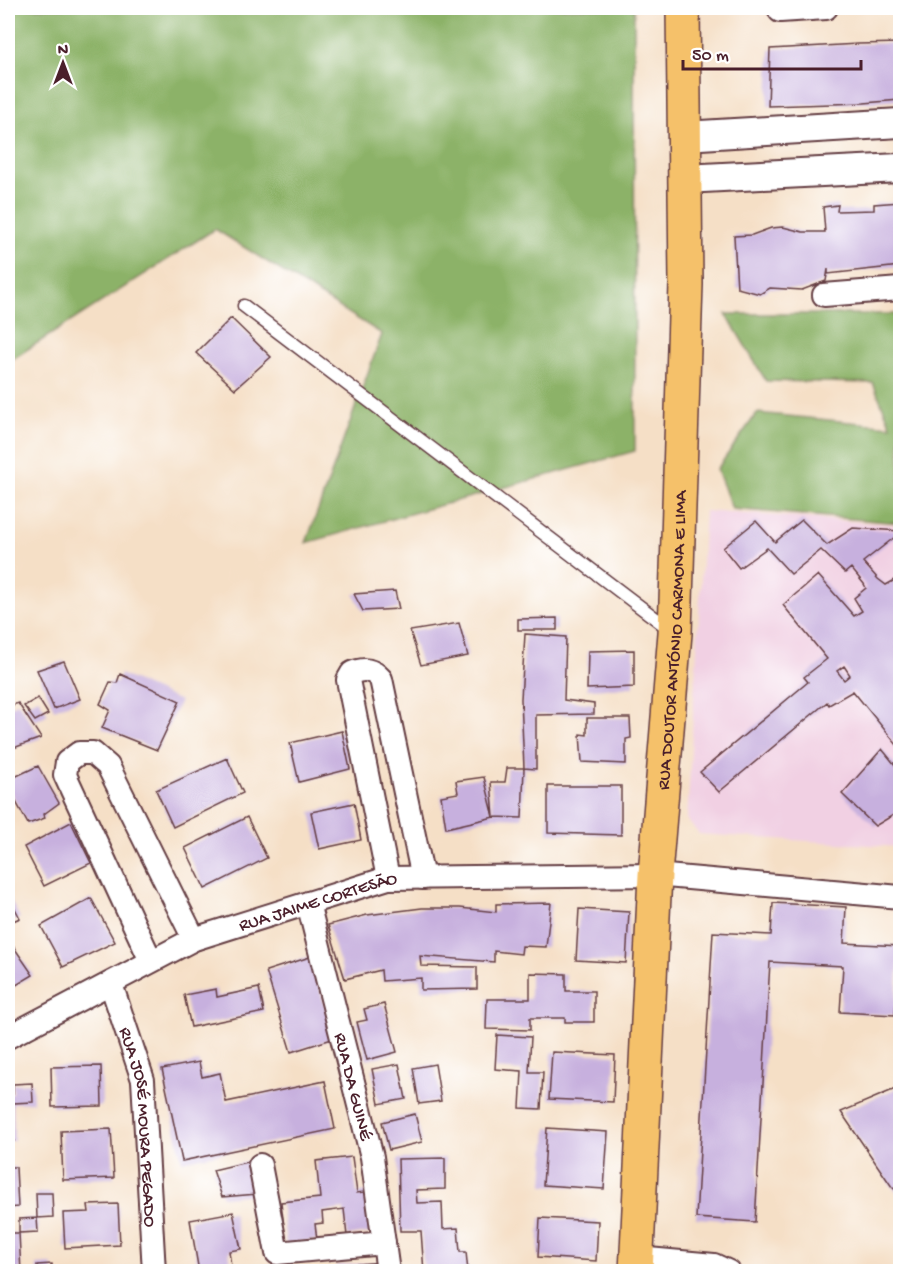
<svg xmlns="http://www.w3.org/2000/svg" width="908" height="1279" font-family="'Gochi Hand',sans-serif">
<rect width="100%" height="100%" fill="#fff"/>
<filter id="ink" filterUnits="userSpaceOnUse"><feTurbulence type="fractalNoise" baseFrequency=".0167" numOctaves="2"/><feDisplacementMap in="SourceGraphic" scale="12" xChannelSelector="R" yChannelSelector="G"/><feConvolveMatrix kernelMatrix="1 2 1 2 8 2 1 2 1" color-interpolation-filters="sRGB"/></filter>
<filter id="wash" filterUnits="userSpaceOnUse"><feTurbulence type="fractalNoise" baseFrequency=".008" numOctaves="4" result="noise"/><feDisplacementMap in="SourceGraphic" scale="24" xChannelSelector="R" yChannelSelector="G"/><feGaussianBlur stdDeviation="1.35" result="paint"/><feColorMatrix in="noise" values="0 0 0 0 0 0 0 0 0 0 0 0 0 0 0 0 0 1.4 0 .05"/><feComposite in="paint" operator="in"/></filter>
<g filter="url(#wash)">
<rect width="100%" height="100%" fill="#f5dfc6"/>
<path fill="#f1d0e3" d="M705,511L900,525V847L699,834L687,820Z"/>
<path fill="#8cb268" stroke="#6b684a" stroke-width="1.5" d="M8,8H634L635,451L306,543L382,334L215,229L8,362Z
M726,314H900V523L732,509L717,469L757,413L891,426L873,383L766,381Z"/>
<g id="blocks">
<path fill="#c7b0de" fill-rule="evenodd" d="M900,43V100L864,103L768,106L770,49L858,44Z
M900,202V266L828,274V269L826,281L802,290L770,288L760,294L737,288L734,236L752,235L771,228L783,227L803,232H825L823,207L838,205L837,211L874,210V204Z
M231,318L271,357L235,389L196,353Z
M802,520L827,545L853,528L900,531V533L863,562L878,579L886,585L900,577V742L897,745L853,691L829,705L827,702L719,792L700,772L808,682L804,677L827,659L783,605L818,575L854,616L862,611L854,598L866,588L864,584L851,568L845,573L821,550L791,574L767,548L739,568L723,548L756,521L775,542ZM844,666L850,675L844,680L837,671Z
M395,591L399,609L363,611L354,594Z
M557,618V630H518V619Z
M459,623L468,656L421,665L410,631Z
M525,634L566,637L564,700L594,704V714L536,715V769L524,768L521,699Z
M634,650V687L587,689L588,651Z
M64,661L80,699L54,709L37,670Z
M120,674L180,701L157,750L102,728L110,710L100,704L110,682L117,683Z
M38,698L48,714L35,721L24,706Z
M18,703L41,738L8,750V707Z
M587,718H630L631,738L626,739V764L582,762L580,734L587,735Z
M342,731L350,769L299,782L290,743Z
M882,749L900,771V811L875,826L842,794Z
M227,758L243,793L173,827L156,790Z
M38,766L59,803L44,814L45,818L28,824L8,787V780Z
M507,768H524L522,818L494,817L446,828L441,796L458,793L456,781L484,777L494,817L491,782H505Z
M548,786H621V835L548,833Z
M354,803L361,840L319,849L311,812Z
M247,817L267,858L205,889L185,848Z
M71,822L91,863L44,886L24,847Z
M8,895L20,918L8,923Z
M91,898L115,942L63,967L41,926Z
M551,903L546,947L522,946L521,954L494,951V962L420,956L421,966L477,967V989L421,990V978L382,981L381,970L345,979L328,925L367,915L422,908H460L496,912V904Z
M773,903L846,907L844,943L900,946L895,1015L840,1012L843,966L770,962L755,1222L696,1218L713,932L771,935Z
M579,909L629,912L626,963L576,960Z
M11,943L33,975L8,990V945Z
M310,957L335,1038L291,1052L266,971Z
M530,973L566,974V991H594V1022H565V1018H530V1030L486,1029L487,999H530Z
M259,988L264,1012L191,1027L184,995L216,989L217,997Z
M384,1004L397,1052L367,1060L357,1022L367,1020L364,1009Z
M497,1035L531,1037L529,1072H543L541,1109L520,1108L522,1071L495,1069Z
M552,1052L615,1055L613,1102L549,1099Z
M199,1062L202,1077L220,1073L226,1102L325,1081L335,1129L182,1161L162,1069Z
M399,1064L406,1099L379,1104L372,1069Z
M435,1064L441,1101L419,1104L413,1068Z
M101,1066L102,1106L52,1107L51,1067Z
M32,1083L33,1102L13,1103L14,1141H8V1094H13V1084Z
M900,1087V1194L892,1187L841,1112Z
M415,1114L422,1142L389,1150L382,1122Z
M547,1128L608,1132L604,1189L543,1185Z
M111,1129L114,1178L63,1180L61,1131Z
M352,1157L357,1193L371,1191L376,1232L347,1236L344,1209L322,1212L323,1223L315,1224L317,1240L286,1244L281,1202L320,1198L316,1161Z
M445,1158V1189L416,1190L417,1203L442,1202L443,1229L458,1228L460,1252H466L468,1272H424L421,1231H400L398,1159Z
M251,1161L257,1194L222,1197L213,1170Z
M8,1167H16L18,1207L8,1208Z
M36,1193H52L53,1217L37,1218Z
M118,1204L120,1245L65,1248L63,1213L89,1212L88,1205Z
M233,1212L241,1249L229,1251L232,1272H199L190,1220Z
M37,1218L38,1232L19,1233L21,1272H8V1233H19V1219Z
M540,1218L598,1221L596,1261L538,1257Z
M381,1262L383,1272H336V1266Z
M52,1264L53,1272H37V1265Z
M311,1268V1272H268V1269Z"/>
</g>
</g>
<g filter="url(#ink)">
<use href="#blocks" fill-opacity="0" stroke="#643c42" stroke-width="1.5"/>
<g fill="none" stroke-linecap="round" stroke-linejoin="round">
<g stroke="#643c42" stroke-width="15">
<path id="service" d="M244,306L672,631"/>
</g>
<g stroke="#643c42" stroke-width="26">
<g id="minor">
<path d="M780,11L826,8"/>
<path d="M824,295L900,289"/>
<path d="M388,878L348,680L352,673C364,668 372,669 381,679L423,878"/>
<path id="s1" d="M308,903L372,1157L388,1272"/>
<path d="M151,961L65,775L67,762L79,753H93L108,766L194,939"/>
<path id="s2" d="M111,984L143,1080L154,1272"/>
<path id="s3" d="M8,1037L194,939L388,878L655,875L900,897"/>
<path d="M260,1165L277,1253L384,1243"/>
<path d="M637,1258L714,1265L729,1272"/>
</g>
</g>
<g stroke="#643c42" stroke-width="32">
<path id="tertiary" d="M684,136L900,123
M684,179L900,168"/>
</g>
<g stroke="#643c42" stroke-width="36">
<g id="primary">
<path id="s4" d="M636,1272L655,875L675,633L686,284L683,8"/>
</g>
</g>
<use href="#service" stroke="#fff" stroke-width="12"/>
<use href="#minor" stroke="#fff" stroke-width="22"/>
<use href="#tertiary" stroke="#fff" stroke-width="28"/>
<use href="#primary" stroke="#f5c16b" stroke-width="33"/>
</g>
</g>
<g text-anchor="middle" stroke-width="5" stroke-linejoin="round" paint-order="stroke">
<g font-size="18" fill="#4a1f2b" stroke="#fff">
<text dy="6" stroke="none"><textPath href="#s4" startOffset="633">RUA DOUTOR ANTÓNIO CARMONA E LIMA</textPath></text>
<text dy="6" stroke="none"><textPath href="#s3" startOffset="340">RUA JAIME CORTESÃO</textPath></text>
<text dy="6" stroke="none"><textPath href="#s1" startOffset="189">RUA DA GUINÉ</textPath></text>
<text dy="6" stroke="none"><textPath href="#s2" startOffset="147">RUA JOSÉ MOURA PEGADO</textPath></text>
</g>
</g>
<rect width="908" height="1279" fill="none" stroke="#fff" stroke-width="30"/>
<g transform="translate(63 63)" stroke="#ffffff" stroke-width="4.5" paint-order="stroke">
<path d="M0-4.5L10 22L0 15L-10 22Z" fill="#4a1f2b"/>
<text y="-9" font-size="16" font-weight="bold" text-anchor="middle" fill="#4a1f2b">N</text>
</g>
<path d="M683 60v9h178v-9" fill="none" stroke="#4a1f2b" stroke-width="3"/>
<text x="692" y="60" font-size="18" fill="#4a1f2b" stroke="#ffffff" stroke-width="4.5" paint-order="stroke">50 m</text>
</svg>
